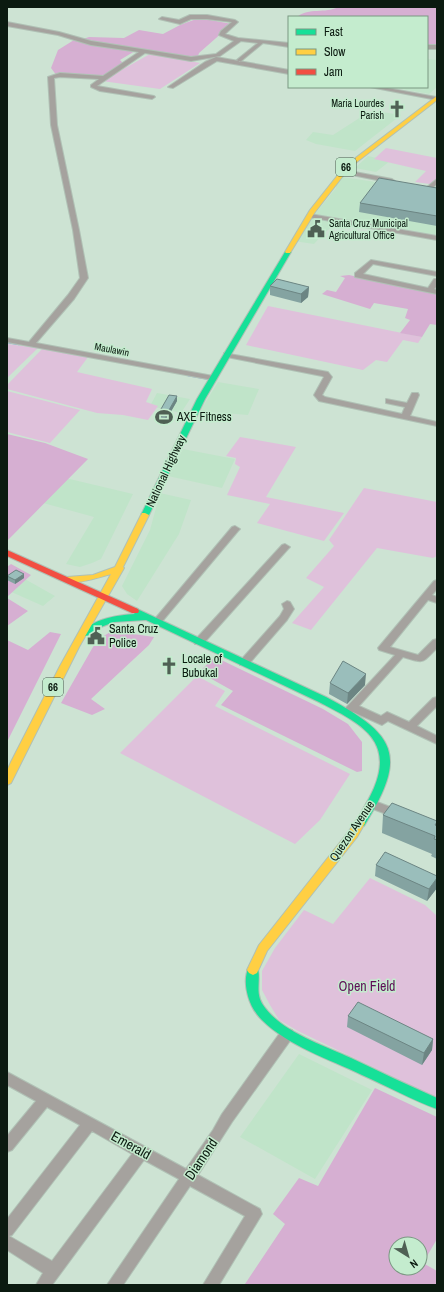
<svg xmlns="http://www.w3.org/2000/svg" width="444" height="1292" font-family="'Archivo Narrow',sans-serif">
<rect width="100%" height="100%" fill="#cde3d3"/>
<path fill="#c0e4c9" d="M427,59L437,60V87L429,94L390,87H427Z
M382,112L401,115L355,151L316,144L306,140L313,132L333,135L361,117Z
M368,156L390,161L376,172L355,168Z
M342,177L437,191V235L315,214L336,188V182Z
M312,216L345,222L334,226L325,232L314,244L294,241Z
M218,382L259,389L248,415L200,411Z
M157,393L190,399L181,413L150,406Z
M183,449L235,459L222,488L168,476Z
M57,476L133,494L101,559L92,563L80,567L66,564L94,517L36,501Z
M160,493L191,500L179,534L137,601L127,594L122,586L150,530Z
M16,574L55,596L43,606L7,590Z
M299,1054L372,1090L315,1179L240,1137Z"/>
<path fill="#dfc1db" d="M150,54L200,63L160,89L102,81Z
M386,148L437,158V185L415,182L426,171L374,159Z
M268,306L422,337L418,343L403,340L387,362L376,360L363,370L246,345Z
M7,344L38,348L7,378Z
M44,347L88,357L77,372L152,389L146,402L158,406L148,420L123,415L97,413L7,389V385Z
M7,391L80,410L50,443L7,432Z
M240,437L296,447L266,497L344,513L324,541L257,523L270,504L227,495L240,467L235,464L236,458L226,456Z
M364,488L437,502V556L433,558L377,548L311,630L292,623L324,587L306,578L334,546L329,540Z
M197,676L225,691L215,706L350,774L320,820L295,844L120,753Z
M370,878L425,905L437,916V1098L298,1031L279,1020L270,1005L262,990V971L275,948L304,910L333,924Z"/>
<path fill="#d6afd2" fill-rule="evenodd" d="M338,7H437V47L427,46V17H297C309,7 325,14 338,7Z
M199,18L232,24L199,53L198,56L192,58L80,40L89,37L124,38L139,30L163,34L180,25Z
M74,40L135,51L120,60L123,63L102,77L57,76L51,68L58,50Z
M349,275L437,294V325L430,324L422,337L400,333L410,320L405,318L408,309L374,303L370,309L322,294L327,290L336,292L345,278L340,276Z
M7,434L45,443L88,459L7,541Z
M11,564L31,575L7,597V567Z
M7,598L28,611L7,626Z
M112,631L154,637L149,645L91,699L105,709L92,715L61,703L97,640Z
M50,632L61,634L7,742V640L28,650Z
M215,657L323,709L348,724L362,742V771L357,772L221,705L233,691L199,672Z
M375,1088L437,1117V1239L423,1263L437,1271V1285L245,1284L285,1224L273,1214L299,1178L318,1186ZM396,1244H420V1268H396Z"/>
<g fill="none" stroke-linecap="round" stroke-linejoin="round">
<path stroke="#93a8e7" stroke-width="2.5" d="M7,342L19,344
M188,375L210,379"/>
<g stroke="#b0c1b5" stroke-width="2">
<path id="street" d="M190,15H207L235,20L238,22L225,34L238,38L289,43V47L263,43L240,62L237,60L238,59L258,43L241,41L220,56L191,61L145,53L97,86L154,96L155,97L152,99L100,91L91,87V85L99,79L60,77L54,78L57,125L79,230L88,278L74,299L36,343L213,376L217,378L213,380L7,342V338L29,342L68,295L80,278L73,230L51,125L48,77L60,73L103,76L139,52L91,45L58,35L7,26V22L59,32L91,41L191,57L216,54L234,41L219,35L221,31L232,22L207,19H191L180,24L159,19L162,17L179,20Z
M427,45H437V49H427Z
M216,57L289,70V74L217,61L173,88L168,87L205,62Z
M370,87H382L436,97L437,100Z
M344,170L392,179L395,181L392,183L342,173V171Z
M437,179V184L431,189H427V187Z
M310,214L437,236V240L308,217V215Z
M371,260L437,272V276L373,264L363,274L428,288L434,279H437V286L434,289L437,290V294L355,277V273Z
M224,353L328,372L332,377L322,395L325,397L402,414L405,407L386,403V399L407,403L412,393H418L419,395L410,416L437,422V426L319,401L314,395L324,377L322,376L227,357H224Z
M235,526L240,529L238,531L160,624H154L152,622L154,620L232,527Z
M285,544L290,547L288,549L203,644H195L194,642L195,640L282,545Z
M437,580V589L432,595L437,597V603L428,600L390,647L418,655L433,640L437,639V648C422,663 425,664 403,657L359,706L381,716L387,712L409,722L433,698L437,697V706L417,726L437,736V744L388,721L382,725L353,712L348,715L344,714L343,711L395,655L379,650L378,648L434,581Z
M287,601L290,602L294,609L287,620L248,665H240L239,663L240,661L280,616L284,609L282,604Z
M372,800L403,812L405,815L403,818L399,819L368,807L366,804L368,801Z
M287,1029L292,1030L294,1034L292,1038L232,1122L198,1175L260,1209L262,1214L219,1285H203L245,1216L190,1186L123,1285H107L179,1179L144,1160L52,1285H36L43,1273L7,1250V1219L80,1125L47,1107L12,1150L7,1152V1136L36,1101L7,1085V1072L186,1169L213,1130L222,1114L282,1030ZM92,1131L132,1154L52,1261L9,1236L12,1235Z"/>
</g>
<g stroke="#b0c1b5" stroke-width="2">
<path id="fast" d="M288,250L291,252L205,399L149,515L145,517H142L141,515L197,399L285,252Z
M135,608L326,697C397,735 408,755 364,826H356L355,823C362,811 369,800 374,788C395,738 357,722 319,702L146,620L114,622L101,627L87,636H81L80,634C92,619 117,615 135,614L131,611Z
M253,965L257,967C262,977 254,992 263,1005C281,1032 323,1045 351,1058C380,1072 408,1085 437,1098V1109C412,1100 387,1086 362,1075C329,1059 288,1046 262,1020C249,1008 241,982 249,967Z"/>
</g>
<g stroke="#b0c1b5" stroke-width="2">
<path id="slow" d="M437,96V100L349,168L315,212L290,253H286L285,252L310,210L345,166Z
M142,513H145L149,515L123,567L124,568L79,647L11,783L7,785V771L11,762L60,666L111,574C101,577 70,587 63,580L67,577L93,575L115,567Z
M360,819L364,820L365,823L357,837L267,951L257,973L253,975L249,973L247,970L259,945L349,831L356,820Z"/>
</g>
<g stroke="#b0c1b5" stroke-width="2">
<path id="jam" d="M7,550L138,609L139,611L138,613H132L7,556Z"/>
</g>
<use href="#street" fill="#a5a29e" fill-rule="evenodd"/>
<use href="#fast" fill="#16e098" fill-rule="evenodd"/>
<use href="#slow" fill="#ffcf43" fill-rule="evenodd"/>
<use href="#jam" fill="#f24e42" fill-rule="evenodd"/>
</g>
<path fill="#84a3a1" d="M437,188V226L359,212L360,203Z
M270,286L309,287L308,297L301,303L270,295Z
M177,396V401L165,422L157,421V416Z
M24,574V578L15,584L7,580V576Z
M330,683L365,685L347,704L329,694Z
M383,815L437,821V859L431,856L432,854L382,833Z
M376,865L437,888L427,901L375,876Z
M348,1016L433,1039L432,1050L422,1065L347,1027Z"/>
<path fill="#6c8583" d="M309,287L308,297L301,303V294Z
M177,396V401L165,422V417Z
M24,574V578L15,584V580Z
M366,674L365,685L347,704L348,693Z
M437,878V888L427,901L429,889Z
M433,1039L432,1050L422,1065L424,1053Z"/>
<path fill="#9abebb" stroke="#6c8583" d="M379,178L437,188V216L360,203Z
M277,279L309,287L301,294L270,286Z
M169,395L177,396L165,417L157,416Z
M16,570L24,574L15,580L7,576Z
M343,661L366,674L348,693L330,683Z
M392,803L437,821V822L435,825L437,826V840L434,839L435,836L383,815Z
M385,852L437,876V878L429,889L376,865Z
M358,1002L433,1039L424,1053L348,1016Z"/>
<defs>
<g id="church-bare" transform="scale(1.38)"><path d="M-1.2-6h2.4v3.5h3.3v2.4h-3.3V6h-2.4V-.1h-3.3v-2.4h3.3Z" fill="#4f6054" stroke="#c4ecce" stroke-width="2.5" paint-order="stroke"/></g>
<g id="civic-bare" transform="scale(1.38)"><path d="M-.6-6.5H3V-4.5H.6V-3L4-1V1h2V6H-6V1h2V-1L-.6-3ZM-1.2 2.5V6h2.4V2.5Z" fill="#4f6054" stroke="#c4ecce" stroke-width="2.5" paint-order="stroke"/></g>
<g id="stadium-bare" transform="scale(1.38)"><path d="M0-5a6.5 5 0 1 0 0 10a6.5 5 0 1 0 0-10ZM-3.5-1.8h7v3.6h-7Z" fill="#4f6054" stroke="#c4ecce" stroke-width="2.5" paint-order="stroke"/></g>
</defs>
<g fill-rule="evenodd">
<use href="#church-bare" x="397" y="109"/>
<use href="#civic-bare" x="316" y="229"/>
<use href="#stadium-bare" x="164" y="417"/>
<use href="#civic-bare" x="96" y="636"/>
<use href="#church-bare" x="169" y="666"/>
</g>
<g text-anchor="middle" stroke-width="3" stroke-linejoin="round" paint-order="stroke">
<g font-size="10" fill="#0b1a10" stroke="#c4ecce" text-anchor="end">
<text x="384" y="107">Maria Lourdes<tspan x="384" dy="12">Parish</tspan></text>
<text x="329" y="227" text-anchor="start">Santa Cruz Municipal<tspan x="329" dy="12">Agricultural Office</tspan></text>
</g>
<g font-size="10" fill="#0b1a10" stroke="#c4ecce">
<text transform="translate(112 349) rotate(11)" y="4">Maulawin</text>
</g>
<g fill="#c4ecce" stroke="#425949" stroke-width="1">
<rect x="336" y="158" width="20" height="18" rx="3"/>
<rect x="43" y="678" width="20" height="18" rx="3"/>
</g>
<g font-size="11" font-weight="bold" fill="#0b1a10">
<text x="346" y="171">66</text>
<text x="53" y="691">66</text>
</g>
<g font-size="12" fill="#0b1a10" stroke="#c4ecce" text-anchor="start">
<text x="177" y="421">AXE Fitness</text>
<text x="109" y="633">Santa Cruz<tspan x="109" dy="14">Police</tspan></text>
<text x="182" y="663">Locale of<tspan x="182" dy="14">Bubukal</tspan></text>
</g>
<g font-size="12" fill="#0b1a10" stroke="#c4ecce">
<text transform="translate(166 471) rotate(-65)" y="4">National Highway</text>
<text transform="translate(352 831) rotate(-56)" y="4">Quezon Avenue</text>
</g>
<g font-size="14" fill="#5f0d57" stroke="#c4ecce">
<text x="367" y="991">Open Field</text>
</g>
<g font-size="14" fill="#0b1a10" stroke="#c4ecce">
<text transform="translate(131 1145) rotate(29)" y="5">Emerald</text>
<text transform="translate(201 1159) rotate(-56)" y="5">Diamond</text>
</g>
</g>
<rect width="444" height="1292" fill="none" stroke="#0b1a10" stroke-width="16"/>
<rect x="288" y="16" width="140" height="72" fill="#c4ecce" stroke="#7a9882"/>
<rect x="296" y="29" width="20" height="6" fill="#16e098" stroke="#7a9882"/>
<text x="324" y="36" font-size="12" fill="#0b1a10">Fast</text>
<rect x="296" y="49" width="20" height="6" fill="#ffcf43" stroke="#7a9882"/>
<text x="324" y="56" font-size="12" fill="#0b1a10">Slow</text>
<rect x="296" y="69" width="20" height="6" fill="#f24e42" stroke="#7a9882"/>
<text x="324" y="76" font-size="12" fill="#0b1a10">Jam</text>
<g transform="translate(408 1256) rotate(143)"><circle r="19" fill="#c4ecce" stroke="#7a9882"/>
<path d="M0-3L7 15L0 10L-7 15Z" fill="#4f6054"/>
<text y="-6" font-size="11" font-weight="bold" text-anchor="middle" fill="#0b1a10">N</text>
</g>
</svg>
